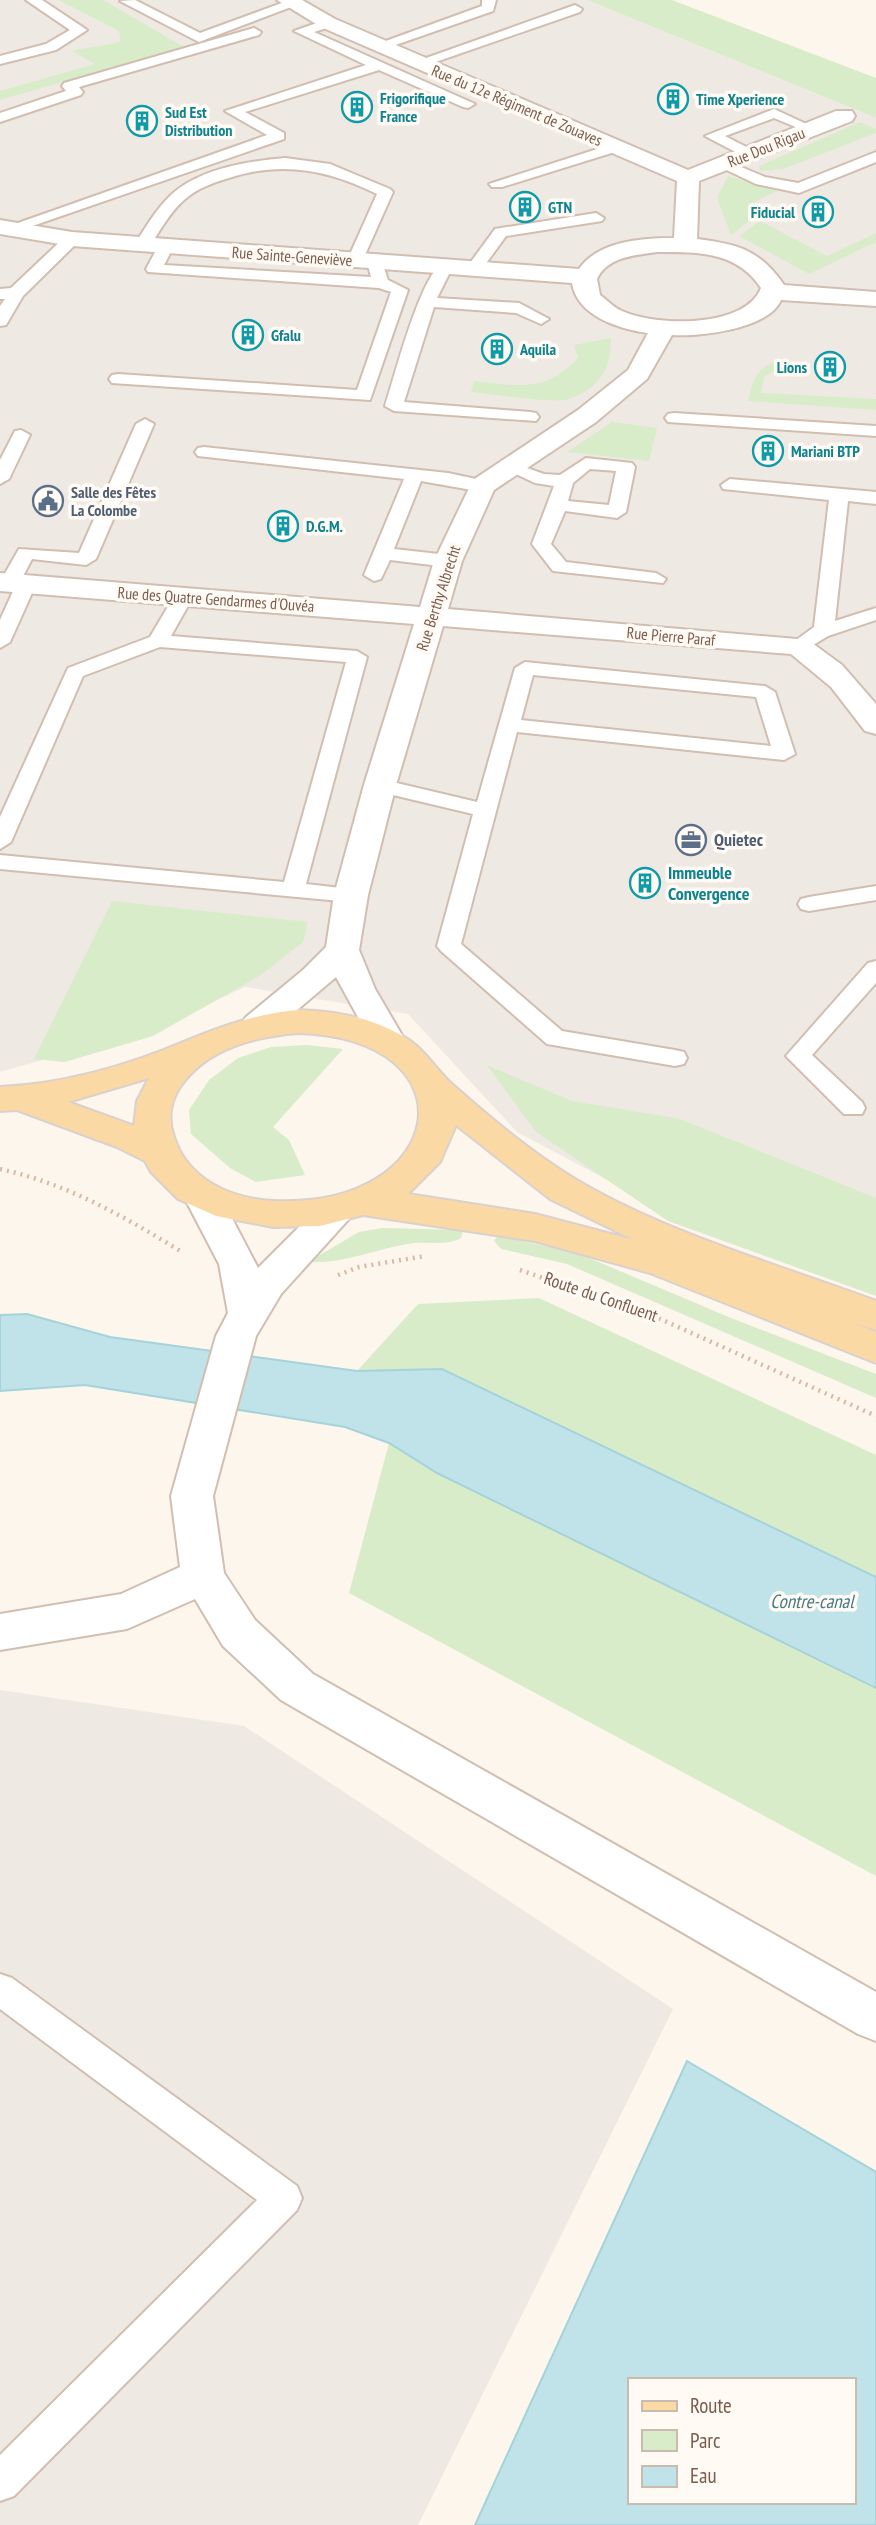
<svg xmlns="http://www.w3.org/2000/svg" width="876" height="2525" font-family="'PT Sans Narrow',sans-serif">
<rect width="100%" height="100%" fill="#fdf6ec"/>
<path fill="#efe9e4" d="M0,0H587L876,118V1284L662,1209L517,1132L408,1014L245,987L159,1027L0,1072Z
M0,1690L244,1726L673,2009L418,2525H0Z"/>
<path fill="#d8ecc9" d="M59,0H103L184,47L0,100V91L95,64L72,51C89,46 104,47 121,41L119,31Z
M587,0H672L876,78V118Z
M860,122L876,129V133L783,169L760,171L759,166Z
M728,176L777,191L750,204L749,221L731,235L717,198Z
M760,221L827,256L876,233V242L809,274L739,236Z
M611,338C611,369 600,388 569,399C555,404 490,394 471,392L474,381C519,385 544,394 578,358L574,345Z
M782,358L789,362L764,377L761,393L876,399V410L748,401C754,375 757,369 782,358Z
M612,422L657,428L649,461L567,452Z
M112,901L308,922L303,942L261,975L153,1036L65,1062L34,1059Z
M307,1045L343,1049L273,1127L289,1140L305,1175L256,1182L230,1168L191,1134L189,1110L209,1080L238,1058L271,1047Z
M487,1065L572,1101L680,1119L876,1198V1296L668,1221L536,1132Z
M383,1228L463,1230L461,1238C444,1247 426,1240 407,1244C373,1250 343,1264 308,1262L359,1232Z
M498,1236L575,1252L731,1318L876,1374V1398L567,1264L501,1249L494,1241Z
M539,1298L876,1455V1577L442,1369L357,1371L418,1304Z
M389,1443L437,1473L876,1688V1876L349,1593Z"/>
<path fill="#bfe3e8" stroke="#a5d3da" stroke-width="2" fill-rule="evenodd" d="M27,1314L110,1337L357,1371L442,1369L876,1577V1688L437,1473L389,1443L345,1427L85,1385L0,1391V1315Z
M687,2061L876,2172V2525H475ZM629,2380H853V2502H629Z"/>
<g fill="none" stroke-linecap="round" stroke-linejoin="round">
<g stroke="#d1beb0" stroke-width="4">
<path id="lane" d="M26,0H42L87,30L56,50L0,64V56L46,44L70,30Z
M135,0L200,33L287,1L299,4L199,42L120,1Z
M482,0H496L493,11L384,49L372,46L482,6Z
M575,5L582,9L580,12L424,66L412,63Z
M328,19L333,20V26L314,32L475,104L468,108L463,107L379,70L245,112L284,133V139L15,232H3L1,229L267,135L225,111L366,65L294,31Z
M254,28L261,32L259,35L79,87L83,92L81,95L0,122V113L66,91L62,86L64,83Z
M774,109L817,129L810,133L774,118L725,136L754,151L757,154L749,159L705,136Z
M616,143L623,147L621,150L502,187H492L489,184Z
M876,152V162L799,193L756,184L714,164L722,159L765,177L798,183Z
M285,158L330,164L390,189L393,192L361,264L355,266L347,261L377,194C329,170 283,161 232,177C215,182 197,188 184,200C169,213 160,231 149,247L143,249L135,244C146,227 156,209 171,195C199,169 248,161 285,158Z
M596,213L604,218L602,221L506,236L479,273L473,275L465,270L495,229Z
M72,234L78,236V242L23,296L6,325L0,326V306L5,299H0V289L11,288L66,236Z
M166,241L174,246L164,265L371,277L367,262L375,257L381,259L388,280L408,290L370,400L112,383L109,379L112,375L118,374L357,390L391,292L379,288L148,272L146,269L160,243Z
M444,263L452,268L437,298L519,303L549,319L541,324L516,313L434,307L404,402L530,412L536,413L539,417L536,421L394,411L385,406C393,382 422,269 444,263Z
M674,413L876,426V436L668,422L665,418L668,414Z
M145,419L154,424L96,559L86,565L32,559L21,580H33L36,584L10,642L0,648V620L15,587H2L0,582L19,549L79,553L136,424Z
M21,430L30,435L9,479L0,484V460L15,431Z
M204,447L448,473L490,482L492,486L483,492L421,481L394,549L448,555L458,561L448,567L390,560L381,579L374,581L364,575L404,479L198,456L195,452L198,448Z
M586,458L632,463L635,467L626,512L617,518L565,511L551,544L566,562L656,573L666,579L663,583L553,571L532,544L554,486L535,483L501,467L510,462L544,474L560,475ZM590,469L616,471L609,505L568,501L573,483Z
M730,479L876,492V504L848,501L835,621L876,608V620L828,636L805,650H791L788,646L814,627L829,500L723,489L721,485Z
M183,591L193,597L171,636L357,651L367,657L306,884L359,890L362,895L359,900L351,902L0,869V855L284,882L346,662L160,647L83,676L11,842L0,849V817L68,668L150,637L176,593Z
M525,662L765,686L775,692L795,754L784,760L517,732L461,944L562,1031L675,1050L684,1052L687,1058L684,1064L675,1066L547,1044L441,951L437,946L473,814L372,790L369,785L380,779L477,802L515,668ZM533,675L756,697L771,746L521,720Z
M876,886V900L809,911L801,909L798,904L801,899L809,897Z
M876,961V983L812,1055L862,1102L865,1108L862,1114H844L786,1056L868,963Z
M0,1974L12,1978L297,2186L302,2198L297,2210L14,2496L0,2501V2455L257,2200L0,2009Z"/>
</g>
<g stroke="#d1beb0" stroke-width="4">
<path id="street" d="M277,0H302L335,19L688,170L836,111H852L855,116L852,121L699,181L697,239C738,244 760,250 784,285L876,292V306L781,300C769,329 700,337 672,335L647,379L596,422L494,490L462,561L448,609L808,640L842,665L876,704V734L865,731L831,687L791,654L443,626L396,785L368,895L359,950L375,989L406,1042L400,1050L388,1054L376,1050L336,977L270,1033L258,1036L246,1033L241,1025L246,1017L303,970L326,947L334,895L364,785L414,624L0,591V573L420,607L434,561L473,480L578,410L628,370L648,333C619,329 577,316 572,283L72,246L0,234V220L72,232L579,269C598,241 642,238 674,238L677,181L321,27ZM657,252C697,252 737,251 761,288C746,328 656,327 622,311C614,308 607,300 600,295L597,279C607,257 635,255 657,252Z
M202,1182L215,1186L258,1268L325,1201L338,1197L351,1201L357,1210L281,1294L256,1336L213,1496L224,1573L255,1620L313,1674L876,1992V2041L858,2034L281,1700L223,1646L195,1599L127,1629L0,1650V1614L121,1594L180,1567L171,1496L216,1336L228,1313L219,1264L183,1195L189,1186Z"/>
</g>
<g stroke="#dad1cd" stroke-width="4">
<path id="primary" d="M297,1010C334,1011 372,1017 404,1037C424,1048 436,1070 453,1085C496,1123 544,1163 594,1190C682,1238 782,1266 876,1301V1330L853,1323L876,1332V1363L650,1273L535,1241L363,1215L320,1226L273,1227L216,1216L178,1199L151,1172L145,1161L117,1147L17,1110L0,1111V1087C64,1084 130,1065 188,1040C225,1025 257,1014 297,1010ZM297,1033C477,1038 448,1209 274,1201C231,1199 188,1180 174,1137C168,1120 170,1102 180,1087C207,1048 254,1037 297,1033ZM149,1078L137,1101L134,1126L68,1102ZM456,1125L550,1199L634,1240L535,1214L408,1194L440,1162Z"/>
</g>
<path stroke="#d9b8a5" stroke-width="4.5" stroke-dasharray="2 5" stroke-linecap="butt" d="M0,1169C68,1184 123,1216 182,1252
M520,1270L656,1317L876,1416
M338,1275L359,1267L425,1256"/>
<use href="#lane" fill="#fff" fill-rule="evenodd"/>
<use href="#street" fill="#fff" fill-rule="evenodd"/>
<use href="#primary" fill="#fbd9a5" fill-rule="evenodd"/>
</g>
<defs>
<g id="building-ring" transform="scale(1.575)"><circle r="9.5" fill="#fffaf3" stroke="#0f9aa8" stroke-width="1.5"/><path d="M-4-6H4V6H1V3H-1V6H-4ZM-2.5-4.3h1.7v1.8h-1.7ZM.8-4.3h1.7v1.8H.8ZM-2.5-1h1.7V.8h-1.7ZM.8-1h1.7V.8H.8Z" fill="#0f9aa8"/></g>
<g id="civic-ring" transform="scale(1.575)"><circle r="9.5" fill="#fffaf3" stroke="#5c6f8a" stroke-width="1.5"/><path d="M-.6-6.5H3V-4.5H.6V-3L4-1V1h2V6H-6V1h2V-1L-.6-3ZM-1.2 2.5V6h2.4V2.5Z" fill="#5c6f8a"/></g>
<g id="office-ring" transform="scale(1.575)"><circle r="9.5" fill="#fffaf3" stroke="#5c6f8a" stroke-width="1.5"/><path d="M-6-3h4V-5.5h4V-3h4V5H-6ZM-1-4.5V-3h2v-1.5ZM-6 0V1H6V0Z" fill="#5c6f8a"/></g>
</defs>
<g fill-rule="evenodd">
<use href="#building-ring" x="673" y="99"/>
<use href="#building-ring" x="357" y="107"/>
<use href="#building-ring" x="142" y="121"/>
<use href="#building-ring" x="525" y="207"/>
<use href="#building-ring" x="818" y="212"/>
<use href="#building-ring" x="248" y="335"/>
<use href="#building-ring" x="497" y="349"/>
<use href="#building-ring" x="830" y="367"/>
<use href="#building-ring" x="768" y="451"/>
<use href="#civic-ring" x="48" y="501"/>
<use href="#building-ring" x="283" y="526"/>
<use href="#office-ring" x="691" y="840"/>
<use href="#building-ring" x="645" y="883"/>
</g>
<g text-anchor="middle" stroke-width="7" stroke-linejoin="round" paint-order="stroke">
<g font-size="16" font-weight="bold" fill="#0d838f" stroke="#fffaf3" text-anchor="start">
<text x="380" y="104">Frigorifique<tspan x="380" dy="18">France</tspan></text>
<text x="696" y="105">Time Xperience</text>
<text x="165" y="118">Sud Est<tspan x="165" dy="18">Distribution</tspan></text>
<text x="548" y="213">GTN</text>
<text x="795" y="218" text-anchor="end">Fiducial</text>
<text x="271" y="341">Gfalu</text>
<text x="520" y="355">Aquila</text>
<text x="807" y="373" text-anchor="end">Lions</text>
<text x="791" y="457">Mariani BTP</text>
<text x="306" y="532">D.G.M.</text>
</g>
<g font-size="16" fill="#7a5c4d" stroke="#fffaf3">
<text transform="translate(517 105) rotate(23)" y="6">Rue du 12e Régiment de Zouaves</text>
<text transform="translate(766 147) rotate(-22)" y="6">Rue Dou Rigau</text>
<text transform="translate(292 256) rotate(4)" y="6">Rue Sainte-Geneviève</text>
<text transform="translate(438 598) rotate(-72)" y="6">Rue Berthy Albrecht</text>
<text transform="translate(216 599) rotate(4)" y="6">Rue des Quatre Gendarmes d'Ouvéa</text>
<text transform="translate(671 636) rotate(5)" y="6">Rue Pierre Paraf</text>
</g>
<g font-size="16" font-weight="bold" fill="#4e5e75" stroke="#fffaf3" text-anchor="start">
<text x="71" y="498">Salle des Fêtes<tspan x="71" dy="18">La Colombe</tspan></text>
</g>
<g font-size="18" font-weight="bold" fill="#4e5e75" stroke="#fffaf3" text-anchor="start">
<text x="714" y="846">Quietec</text>
</g>
<g font-size="18" font-weight="bold" fill="#0d838f" stroke="#fffaf3" text-anchor="start">
<text x="668" y="879">Immeuble<tspan x="668" dy="21">Convergence</tspan></text>
</g>
<g font-size="18" fill="#7a5c4d" stroke="#fffaf3">
<text transform="translate(601 1297) rotate(19)" y="6">Route du Confluent</text>
</g>
<g font-size="19" font-style="italic" fill="#437c86" stroke="#fffaf3">
<text x="812" y="1608">Contre-canal</text>
</g>
</g>
<rect x="628" y="2378" width="228" height="126" fill="#fffaf3" stroke="#cabbb1" stroke-width="2"/>
<rect x="642" y="2401" width="35" height="10" fill="#fbd9a5" stroke="#cabbb1" stroke-width="2"/>
<text x="690" y="2413" font-size="21" fill="#7a5c4d">Route</text>
<rect x="642" y="2430" width="35" height="21" fill="#d8ecc9" stroke="#cabbb1" stroke-width="2"/>
<text x="690" y="2448" font-size="21" fill="#7a5c4d">Parc</text>
<rect x="642" y="2466" width="35" height="21" fill="#bfe3e8" stroke="#cabbb1" stroke-width="2"/>
<text x="690" y="2483" font-size="21" fill="#7a5c4d">Eau</text>
</svg>
